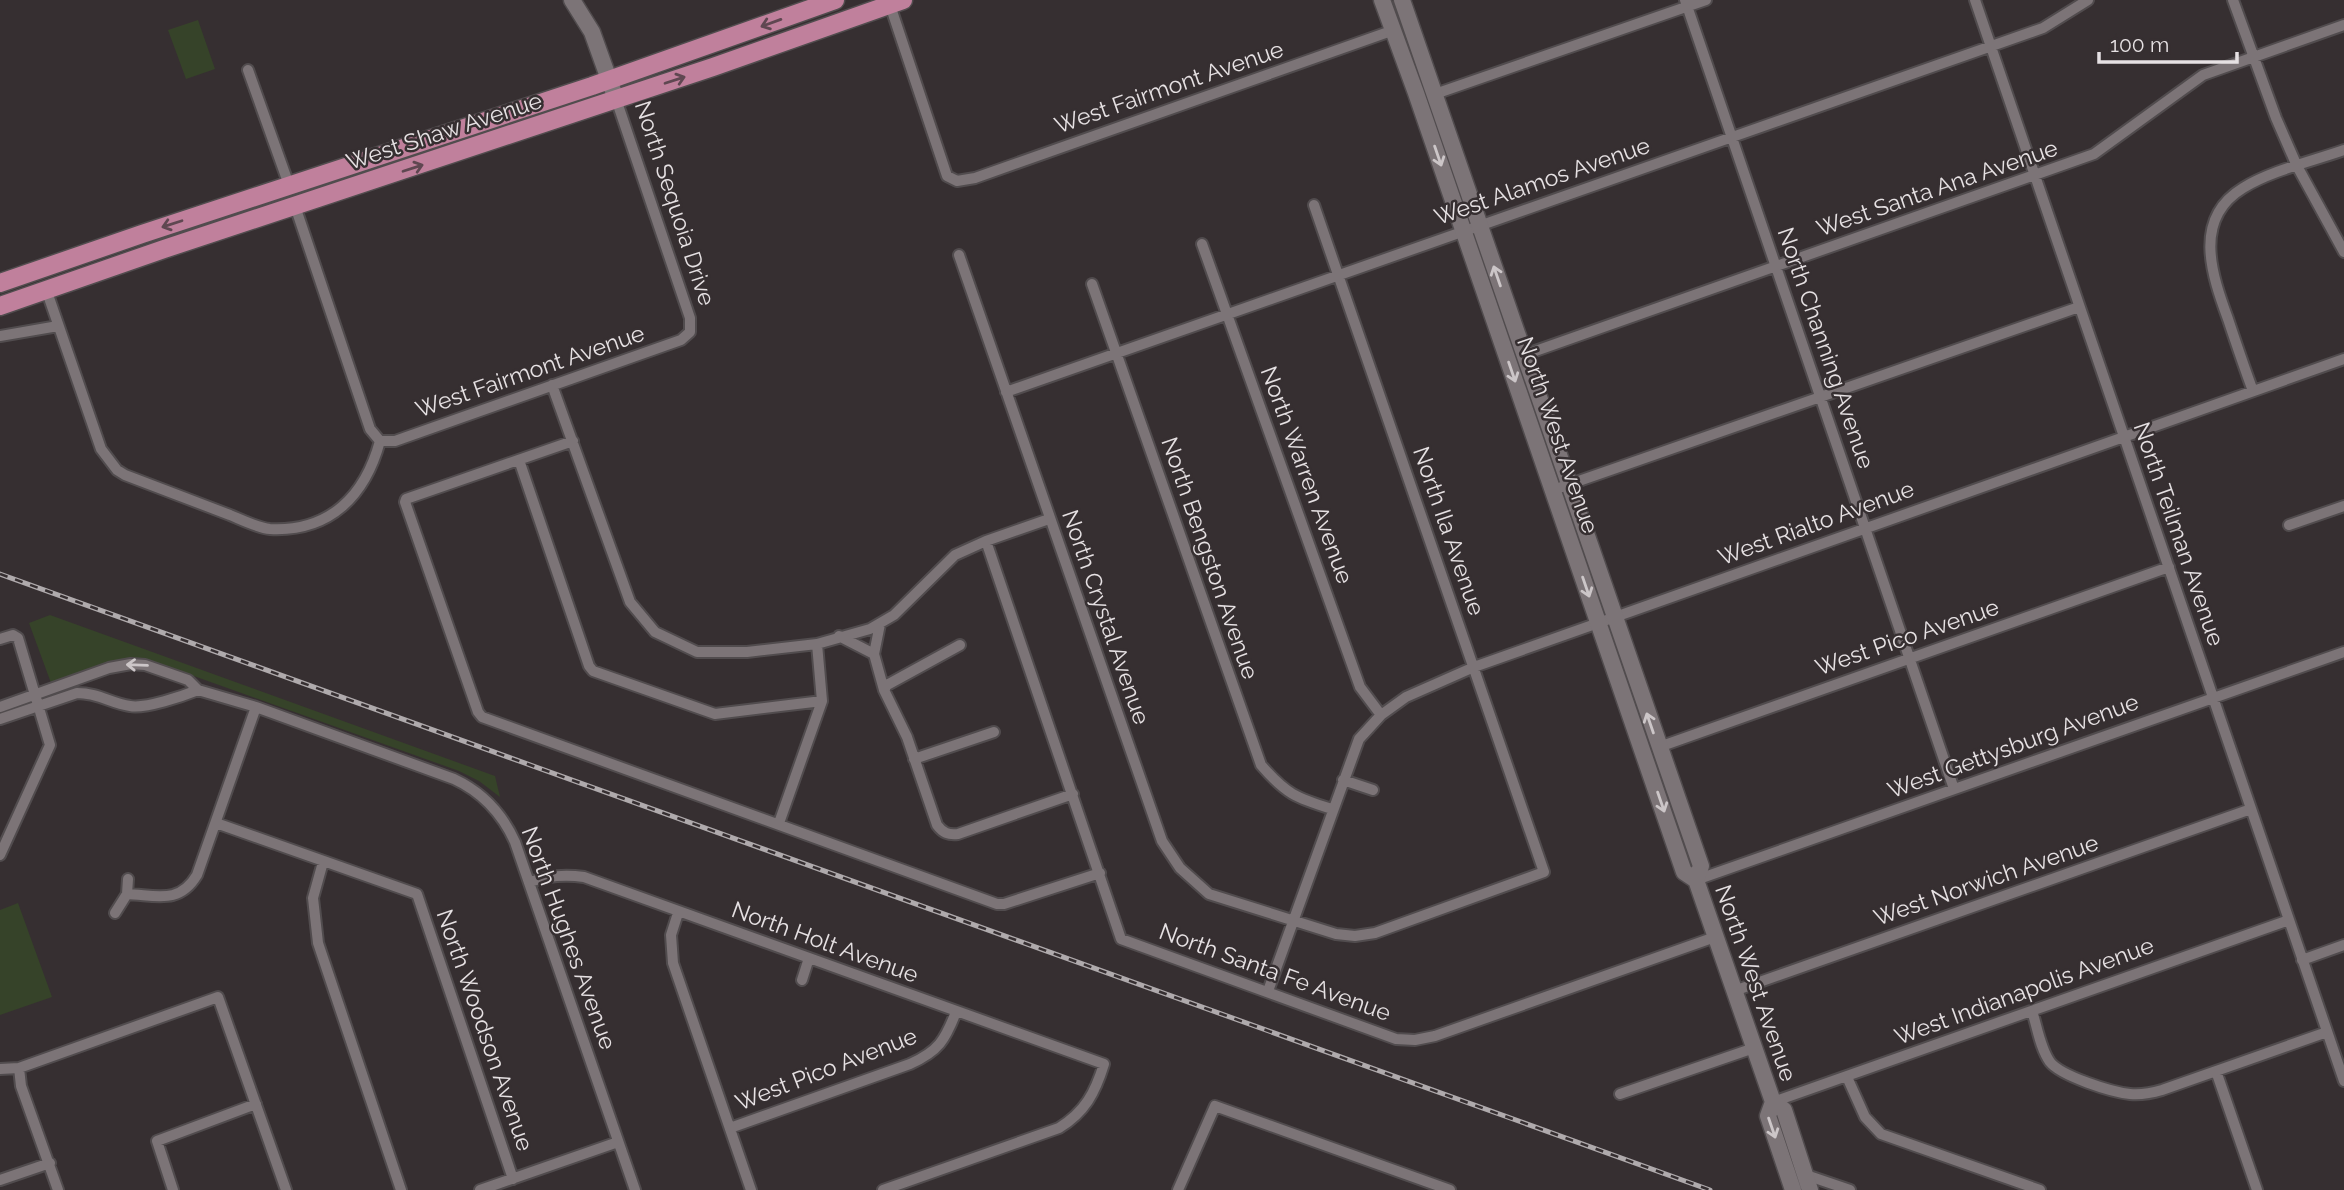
<svg xmlns="http://www.w3.org/2000/svg" width="2344" height="1190" font-family="Raleway,sans-serif">
<rect width="100%" height="100%" fill="#362f31"/>
<path fill="#364329" d="M198,20L215,69L186,79L168,30Z
M50,615L495,776L500,797L479,781L459,771L149,660C114,656 83,672 51,683L29,623Z
M18,903L52,997L0,1015V910Z"/>
<g fill="none" stroke-linecap="round" stroke-linejoin="round">
<g stroke="#514c4e" stroke-width="14">
<path id="street" d="M1685,0L1954,789
M1975,0L2344,1081
M2233,0L2276,118L2297,166L2344,252
M890,5L947,176L957,181L975,178L1394,30
M248,70L289,185
M1435,94L1706,0
M295,206L370,429L380,441
M1202,244L1360,687L1381,715
M959,255L1162,841L1180,868L1209,894L1336,934L1355,936L1375,933L1544,872L1314,205
M1092,284L1261,765C1286,794 1296,798 1332,809
M46,289L101,449L117,470L125,475C160,488 195,502 230,515C242,520 258,528 270,529C330,532 365,496 380,441
M0,336L58,326
M1524,355L2094,154L2203,75L2344,25
M552,385L630,602L655,632L697,652H747L817,644L870,629L894,615L955,555L986,541L1049,519
M2253,391C2244,367 2236,343 2228,319C2212,275 2192,219 2243,188C2270,171 2313,161 2344,150
M1006,392L2043,28L2088,0
M380,441H395L681,340L690,332V318L616,99
M573,441L406,499L405,502L478,712L482,717L997,904H1004L1100,873
M519,460L589,666L593,671L715,714L822,701
M1553,490L2079,307
M2289,525L2344,506
M986,541L1121,939L1396,1039L1415,1040L1435,1036L1715,937
M839,636L874,654L880,624
M0,639L13,635L18,638L50,745L0,855
M960,645L887,685L884,690L907,737L937,825C943,833 948,835 958,834L1073,794
M874,654L884,690
M0,707L109,668L131,664L145,665L188,680L198,690L256,707L454,779C482,792 502,813 515,842L635,1190
M0,719L77,693C99,693 110,703 130,706C145,709 183,696 198,690
M1659,747L2169,567
M914,759L994,732
M1343,780L1373,790
M216,823L417,894L513,1179
M779,823L822,701L817,644
M323,862L313,898L318,943L401,1190
M1696,880L2344,652
M530,882C549,876 564,874 584,877L1104,1064C1095,1093 1085,1112 1059,1128L883,1190
M127,894C156,895 179,905 197,875L256,707
M115,913L127,894L128,879
M678,913L671,935L673,963L751,1190
M2302,960L2344,945
M802,980L809,958
M1268,991L1359,739L1381,715L1406,697L1474,667L2344,359
M1734,991L2251,809
M2032,1011C2037,1026 2040,1048 2050,1062C2061,1076 2111,1092 2130,1094C2141,1095 2152,1093 2162,1090L2327,1032
M19,1068L21,1086L58,1190
M0,1069L19,1068L218,997L286,1190
M2216,1071L2257,1190
M1847,1077L1865,1117L1881,1134L2040,1190
M1620,1094L1754,1048
M1773,1102L2289,920
M730,1128L910,1064C939,1051 945,1040 956,1012
M1806,1175L1850,1190
M0,1180L50,1163
M173,1190L157,1141L256,1104
M480,1190L618,1142
M1178,1190L1215,1106L1450,1190"/>
</g>
<g stroke="#514c4e" stroke-width="19">
<path id="secondary" d="M572,0L592,32L616,99
M1382,0L1416,93L1684,872L1696,880L1773,1102L1784,1110L1810,1190
M1402,0L1701,866L1696,880
M1773,1102L1768,1116L1793,1190"/>
</g>
<g stroke="#514c4e" stroke-width="21">
<path id="primary" d="M0,283L142,234L592,86L835,0
M0,306L164,249L713,67L903,0"/>
</g>
<use href="#street" stroke="#7c7477" stroke-width="10"/>
<use href="#secondary" stroke="#7c7477" stroke-width="16"/>
<use href="#primary" stroke="#c0809c" stroke-width="18"/>
<g stroke="#afaaac" stroke-width="5">
<path id="rail" d="M0,574L1710,1190"/>
</g>
<use href="#rail" stroke="#362f31" stroke-width="2.5" stroke-dasharray="8" stroke-linecap="butt"/>
</g>
<defs><path id="oneway-shaft" d="M-6 0H5M1.5-3L5.5 0L1.5 3" fill="none" stroke-width="1.6" stroke-linecap="round" stroke-linejoin="round" transform="scale(1.75)"/></defs>
<g stroke="#5f4751">
<use href="#oneway-shaft" transform="translate(771 23) rotate(160)"/>
<use href="#oneway-shaft" transform="translate(675 80) rotate(-18)"/>
<use href="#oneway-shaft" transform="translate(413 168) rotate(-18)"/>
<use href="#oneway-shaft" transform="translate(172 224) rotate(162)"/>
</g>
<g stroke="#ccc6c8">
<use href="#oneway-shaft" transform="translate(1438 156) rotate(71)"/>
<use href="#oneway-shaft" transform="translate(1497 276) rotate(-109)"/>
<use href="#oneway-shaft" transform="translate(1512 372) rotate(71)"/>
<use href="#oneway-shaft" transform="translate(1586 587) rotate(71)"/>
<use href="#oneway-shaft" transform="translate(137 665) rotate(-178)"/>
<use href="#oneway-shaft" transform="translate(1650 723) rotate(-109)"/>
<use href="#oneway-shaft" transform="translate(1661 802) rotate(71)"/>
<use href="#oneway-shaft" transform="translate(1772 1128) rotate(71)"/>
</g>
<g text-anchor="middle" stroke-width="5" stroke-linejoin="round" paint-order="stroke">
<g font-size="23" fill="#e6e1e3" stroke="#362f31">
<text transform="translate(1169 87) rotate(-19)" y="8">West Fairmont Avenue</text>
<text transform="translate(444 131) rotate(-18)" y="8">West Shaw Avenue</text>
<text transform="translate(1542 181) rotate(-19)" y="8">West Alamos Avenue</text>
<text transform="translate(1937 188) rotate(-19)" y="8">West Santa Ana Avenue</text>
<text transform="translate(675 203) rotate(72)" y="8">North Sequoia Drive</text>
<text transform="translate(1826 348) rotate(71)" y="8">North Channing Avenue</text>
<text transform="translate(530 371) rotate(-19)" y="8">West Fairmont Avenue</text>
<text transform="translate(1558 435) rotate(71)" y="8">North West Avenue</text>
<text transform="translate(1307 475) rotate(70)" y="8">North Warren Avenue</text>
<text transform="translate(1816 523) rotate(-20)" y="8">West Rialto Avenue</text>
<text transform="translate(1449 531) rotate(71)" y="8">North Ila Avenue</text>
<text transform="translate(2179 534) rotate(71)" y="8">North Teilman Avenue</text>
<text transform="translate(1210 558) rotate(71)" y="8">North Bengston Avenue</text>
<text transform="translate(1106 617) rotate(71)" y="8">North Crystal Avenue</text>
<text transform="translate(1907 637) rotate(-19)" y="8">West Pico Avenue</text>
<text transform="translate(2013 746) rotate(-20)" y="8">West Gettysburg Avenue</text>
<text transform="translate(1986 880) rotate(-19)" y="8">West Norwich Avenue</text>
<text transform="translate(569 938) rotate(70)" y="8">North Hughes Avenue</text>
<text transform="translate(825 942) rotate(20)" y="8">North Holt Avenue</text>
<text transform="translate(1275 972) rotate(20)" y="8">North Santa Fe Avenue</text>
<text transform="translate(1756 983) rotate(71)" y="8">North West Avenue</text>
<text transform="translate(2024 991) rotate(-20)" y="8">West Indianapolis Avenue</text>
<text transform="translate(485 1030) rotate(71)" y="8">North Woodson Avenue</text>
<text transform="translate(826 1069) rotate(-21)" y="8">West Pico Avenue</text>
</g>
</g>
<path d="M2099 52v10h138v-10" fill="none" stroke="#e6e1e3" stroke-width="3.5"/>
<text x="2110" y="52" font-size="21" fill="#e6e1e3" stroke="#362f31" stroke-width="5" paint-order="stroke">100 m</text>
</svg>
